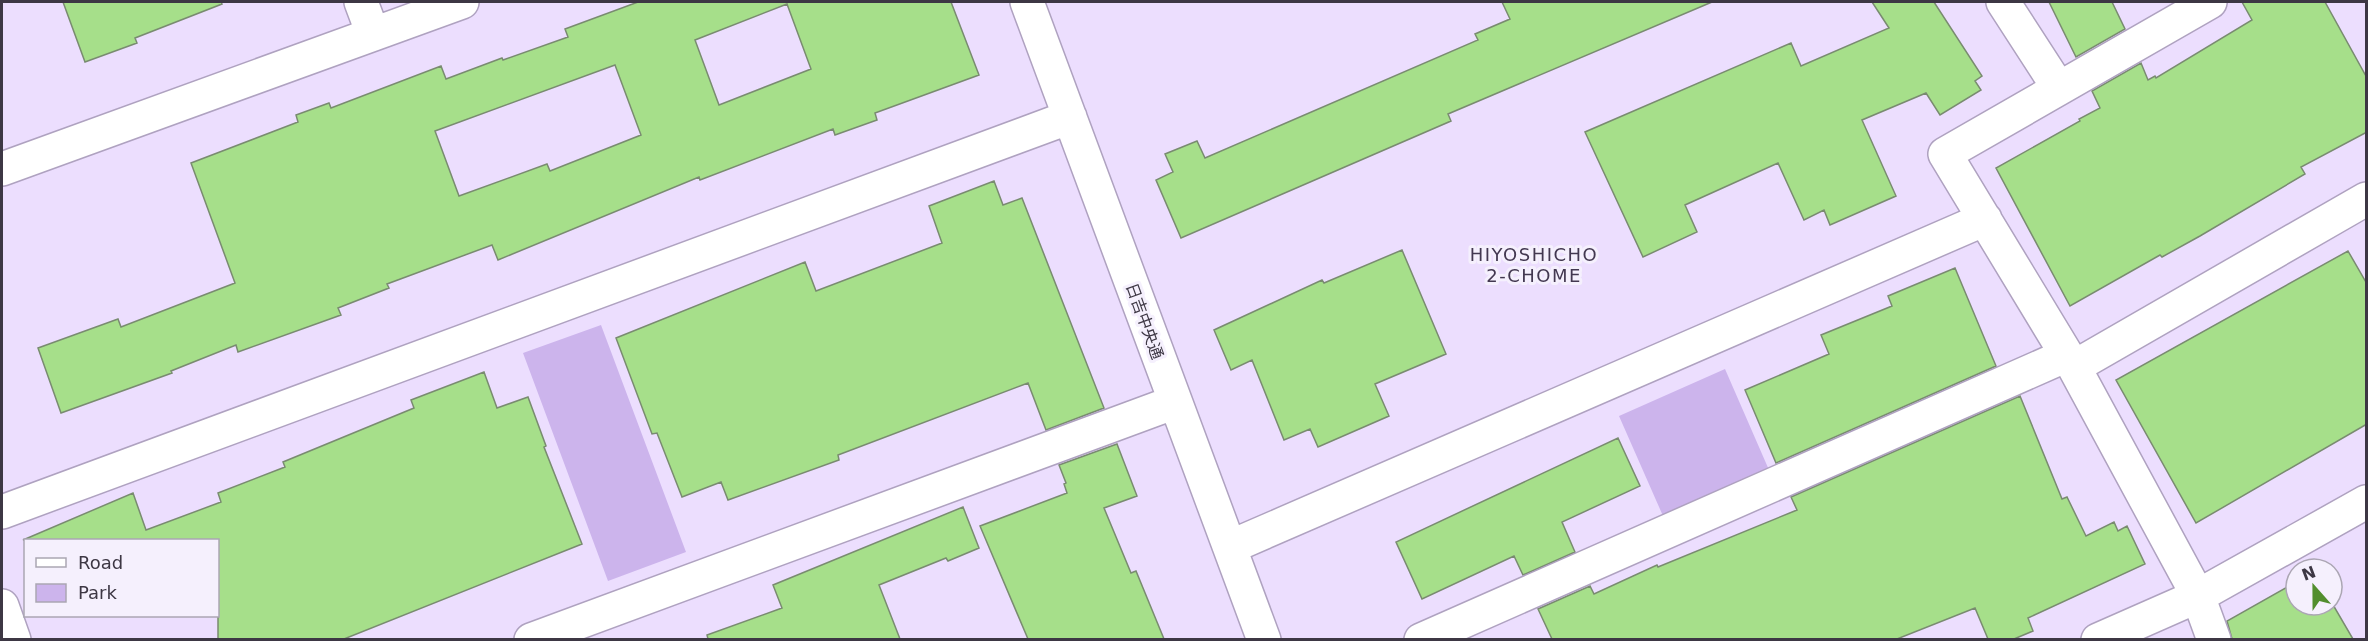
<svg xmlns="http://www.w3.org/2000/svg" width="2368" height="641" font-family="'DejaVu Sans','Noto Sans JP',sans-serif">
<rect width="100%" height="100%" fill="#ecdefe"/>
<path fill="#ccb4ec" d="M601,325L686,552L608,581L523,353Z
M1725,369L1769,470L1663,516L1619,416Z"/>
<path fill="#a6df8a" stroke="#798b70" stroke-width="1.5" fill-rule="evenodd" d="M63,2H221L222,4L135,38L137,43L85,62Z
M638,2H951L979,75L875,113L877,120L835,135L833,129L700,180L699,177L498,260L492,245L387,284L389,288L338,308L341,315L238,352L236,345L171,371L172,373L61,413L38,348L118,319L121,327L235,283L191,163L298,122L296,115L329,103L331,108L441,66L446,79L502,58L503,60L568,37L565,29ZM787,4L811,69L719,105L695,40ZM615,65L641,135L550,171L547,164L459,196L435,131Z
M1502,2H1712L1448,114L1451,121L1181,238L1156,180L1173,172L1165,154L1197,141L1205,158L1478,40L1475,34L1510,19Z
M1872,2H1934L1982,76L1975,81L1981,90L1940,115L1926,93L1862,120L1896,196L1830,225L1824,210L1804,220L1778,163L1685,205L1697,232L1643,257L1585,132L1791,43L1801,66L1889,28Z
M2049,2H2112L2125,29L2076,57Z
M2242,2H2325L2367,78V132L2301,167L2305,174L2200,236L2162,257L2160,255L2070,306L1996,168L2080,121L2079,119L2100,108L2092,91L2141,63L2148,80L2155,76L2156,78L2252,20Z
M994,181L1003,205L1022,198L1104,408L1046,430L1028,383L838,455L839,460L728,500L721,482L682,497L657,433L652,434L616,338L805,262L816,291L942,243L929,206Z
M1402,250L1446,354L1375,384L1389,416L1318,447L1310,429L1284,440L1252,360L1231,370L1214,330L1322,280L1324,283Z
M2348,251L2367,284V424L2196,523L2116,380Z
M1955,268L1996,366L1776,463L1745,390L1829,354L1821,335L1892,306L1888,296Z
M484,372L497,408L528,397L546,446L544,447L582,544L344,639H218V540H23L133,493L146,530L221,502L218,493L285,467L283,462L414,408L411,400Z
M2020,396L2062,499L2067,497L2086,536L2114,522L2118,531L2127,526L2145,564L2028,618L2033,631L2014,639H1988L1975,608L1897,639H1552L1538,609L1590,586L1594,594L1657,565L1658,567L1797,510L1791,497Z
M1618,438L1640,486L1562,522L1575,552L1523,575L1514,556L1422,599L1396,542Z
M1117,444L1137,496L1104,508L1131,573L1136,571L1164,639H1028L980,526L1067,493L1064,484L1066,483L1059,465Z
M963,507L979,548L948,561L946,558L879,585L900,639H708L707,635L782,608L773,585Z
M2296,582V605H2332V603L2353,639H2232L2227,621Z"/>
<g fill="none" stroke-linecap="round" stroke-linejoin="round">
<g stroke="#afa2c0" stroke-width="36">
<path id="minor" d="M361,2L373,34
M1027,2L1264,640
M2003,2L2058,87
M2210,2L1945,154L2074,367L2198,596L2214,640
M2,169L462,2
M2074,367L2366,199
M2,512L1070,117
M1230,547L1985,219
M2,606L14,640
M531,640L1175,402
M1421,640L2067,355
M2098,640L2198,596L2366,502"/>
</g>
<use href="#minor" stroke="#fff" stroke-width="33"/>
</g>
<g text-anchor="middle" stroke-width="6" stroke-linejoin="round" paint-order="stroke">
<g font-size="16" fill="#3d3744" stroke="#f5f0fd">
<text transform="translate(1145 321) rotate(70)" y="6">日吉中央通</text>
</g>
<g font-size="18" letter-spacing="1.5" fill="#433851" stroke="#f5f0fd">
<text x="1534" y="261">HIYOSHICHO<tspan x="1534" dy="21">2-CHOME</tspan></text>
</g>
</g>
<rect width="2368" height="641" fill="none" stroke="#3d3744" stroke-width="6"/>
<rect x="24" y="539" width="195" height="78" fill="#f5f0fd" stroke="#aba6b3" stroke-width="1.5"/>
<rect x="36" y="558" width="30" height="9" fill="#ffffff" stroke="#aba6b3" stroke-width="1.5"/>
<text x="78" y="569" font-size="18" fill="#3d3744">Road</text>
<rect x="36" y="584" width="30" height="18" fill="#ccb4ec" stroke="#aba6b3" stroke-width="1.5"/>
<text x="78" y="599" font-size="18" fill="#3d3744">Park</text>
<g transform="translate(2314 587) rotate(339)"><circle r="28" fill="#f5f0fd" stroke="#aba6b3" stroke-width="1.5"/>
<path d="M0-4.5L10 22L0 15L-10 22Z" fill="#528e2e"/>
<text y="-9" font-size="16" font-weight="bold" text-anchor="middle" fill="#3d3744">N</text>
</g>
</svg>
